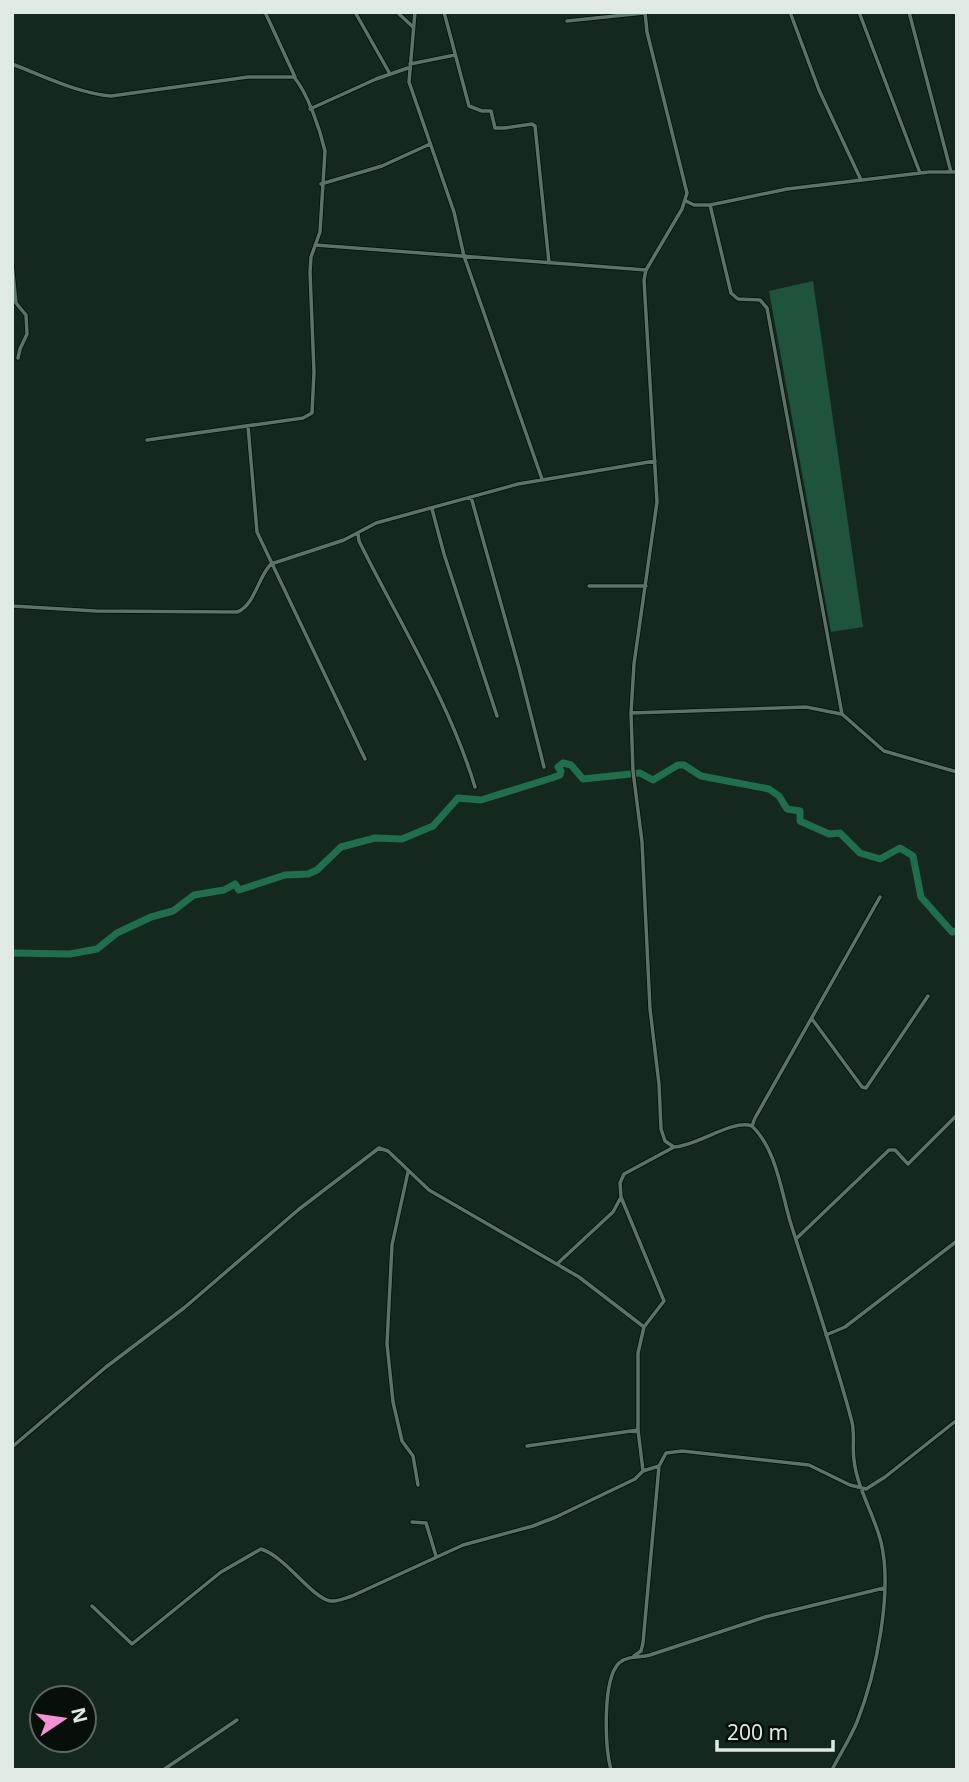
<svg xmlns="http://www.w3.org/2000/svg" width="969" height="1782" font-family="'Noto Sans',sans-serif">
<rect width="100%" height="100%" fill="#14281e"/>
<path fill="#1f533b" d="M813,281L863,627L831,632L769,291Z"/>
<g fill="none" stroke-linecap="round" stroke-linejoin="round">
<path stroke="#216e4d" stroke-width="7" d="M12,953L70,954L97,949L117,933L151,917L173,911L194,895L224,890L235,884L239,890L285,875L308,874L317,870L341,847L375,838L402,839L433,826L458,798L481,800L552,778L560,775L561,771L558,767L563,763L571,765L583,779L640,773L653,780L678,765H684L701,776L769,789L779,796L787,809L800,811V821L829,834L840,833L860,853L880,859L900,848L913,856L921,897L952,932L957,931"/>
<g stroke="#011008" stroke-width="5">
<path id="street" d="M265,12L295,77
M355,12L390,74
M397,12L413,27
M415,12L409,82L454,212L464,256L542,479
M444,12L469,106L482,111H491L495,128H505L532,124L535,126L549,263
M645,12L647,32L687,193L682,209L646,270L644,280L657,502L634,664L631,713L633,771L642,842L650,1009L659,1084L661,1129L665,1141L674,1147C697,1146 732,1119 752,1126C776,1149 781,1190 790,1221C811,1288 834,1354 852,1422C855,1436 852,1447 854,1460C857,1488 874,1514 881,1542C893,1592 876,1674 857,1722C850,1739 840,1754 832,1770
M790,12L819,90L861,180
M859,12L920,173
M909,12L951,172
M567,21L644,13
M12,64C44,76 77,93 111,96L248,77H294C308,94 320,129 325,151L320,232L311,257L310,272L314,372L312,413L303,418L147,440
M410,64L455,55
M310,109L376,79L408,68
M321,184L382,166L430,144
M686,201L694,205H710L787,189L929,172H957
M710,205L731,293L738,299L760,300L767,308L842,714L884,751L957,772
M315,245L646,270
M12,264L16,303L26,315L27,334L20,349L18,358
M248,426L257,532L365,759
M471,497L519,668L544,767
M432,509L444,554L497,716
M358,534L359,541C399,622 449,701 475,787
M589,586H646
M12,606L96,611L237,612C255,605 258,577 271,564L344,540L376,523L518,484L655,461
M631,713L806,707L841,714
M812,1019L862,1087L866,1088L928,996
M752,1126L755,1118L880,897
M408,1172L392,1245L387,1344L393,1402L402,1441L413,1456L418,1485
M797,1238L889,1150H895L908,1164L957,1115
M557,1264L613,1212L620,1199
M826,1335L845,1327L957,1241
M527,1446L638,1430
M12,1447L106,1367L184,1308L298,1210L379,1148L388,1151L429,1190L579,1277L644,1327L664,1301L621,1197L620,1183L624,1174L674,1147
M643,1471L638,1430V1353L644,1327
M412,1522L426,1523L436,1556
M92,1606L132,1644L221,1572L261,1549C286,1557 310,1596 330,1601C337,1602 345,1598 352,1596L463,1545L533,1526L556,1517L635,1479L643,1471L659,1466
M634,1656L641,1651L643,1643L659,1466L666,1453L682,1451L809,1465L850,1485L866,1489L885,1477L957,1420
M163,1770L237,1720
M611,1770C605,1747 602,1680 619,1663C629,1655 639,1658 650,1655L765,1617L884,1588"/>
</g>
<use href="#street" stroke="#5d7367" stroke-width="3.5"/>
</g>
<rect width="969" height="1782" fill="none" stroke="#deeae3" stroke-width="28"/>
<g transform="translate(63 1719) rotate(77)"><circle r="33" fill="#060f0a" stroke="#5c6761" stroke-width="2"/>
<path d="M0-5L12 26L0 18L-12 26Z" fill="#f591d2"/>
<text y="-10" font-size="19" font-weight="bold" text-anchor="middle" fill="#deeae3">N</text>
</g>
<path d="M717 1740v10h116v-10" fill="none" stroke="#deeae3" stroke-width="3.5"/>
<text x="727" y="1740" font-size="21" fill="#deeae3" stroke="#060f0a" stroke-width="5" paint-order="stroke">200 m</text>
</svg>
